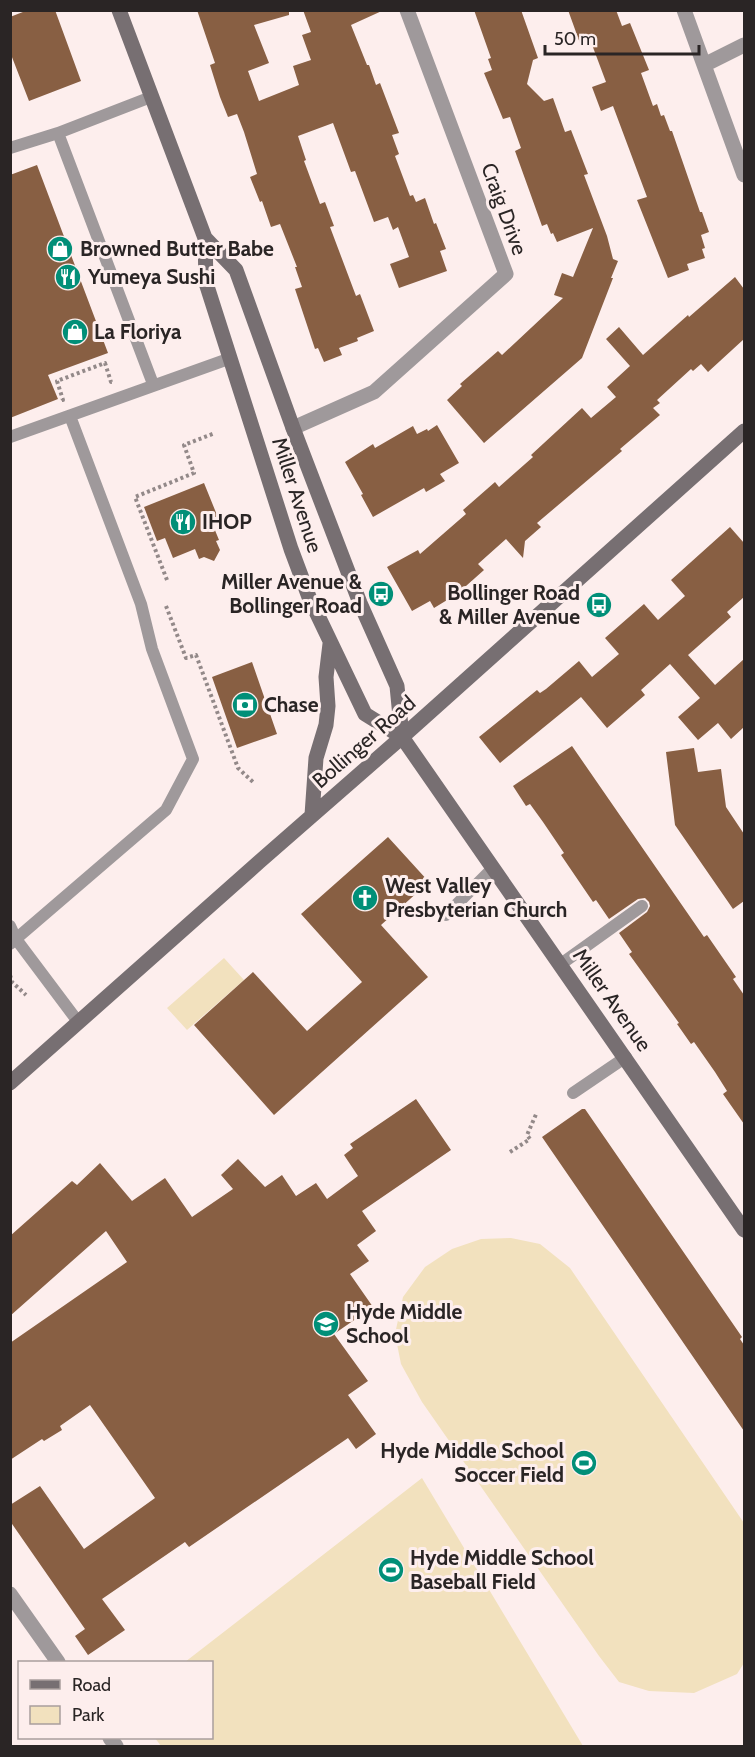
<svg xmlns="http://www.w3.org/2000/svg" width="755" height="1757" font-family="Cabin,sans-serif">
<rect width="100%" height="100%" fill="#fdeeed"/>
<path fill="#f2e1be" d="M224,958L244,980L187,1030L167,1008Z
M511,1238L540,1244L570,1268L744,1523V1663L737,1674L694,1693L649,1691L619,1682L599,1656L422,1402L401,1364L395,1334L403,1297L425,1267L452,1249L481,1239Z
M422,1478L583,1746H161L155,1738H212V1662H185Z"/>
<path fill="#885f43" d="M28,10H55L81,81L29,101L10,52V17Z
M197,10H289V15L254,25L269,63L248,71L259,101L299,85L293,66L311,60L302,35L311,32L303,10H384L351,25L367,65H369L376,85L380,83L399,133L392,135L399,154L395,156L410,196L413,195L416,202L425,198L434,224L436,223L446,249L440,251L447,271L399,288L390,264L409,257L398,227L393,230L388,217L374,222L355,171L351,172L333,123L298,136L306,160L304,161L320,204L325,202L334,226L330,227L356,296L360,294L374,331L357,338L358,341L339,348L342,355L324,362L318,348L315,349L295,289L302,287L295,267H297L280,224L271,227L262,201L260,202L250,177L257,174L244,132L237,114L228,117L220,97L210,65L215,63Z
M474,10H521L538,58L533,60L527,84L544,101L553,98L565,132L571,130L588,174L584,175L607,236L613,259L618,261L611,278H613L582,358L484,443L447,400L462,386L460,384L498,351L502,355L563,298L554,295L562,273L573,277L593,228L557,242L553,233L551,234L547,224L542,226L515,151L521,148L510,117L503,119L484,73L492,70L488,59L491,58Z
M568,10H616L622,26L630,23L649,70L641,73L653,106L657,104L661,116L664,115L670,131H672L700,212H702L709,232L701,235L705,248L702,249L705,258L687,264L689,270L668,278L637,200L647,197L613,106L601,111L592,87L606,82L591,42L581,46Z
M37,165L108,353L48,375L58,399L10,418V175Z
M735,277L744,289V339L708,372L701,364L693,371L691,369L657,400L660,403L653,408L660,415L620,449L622,451L537,523L541,527L525,541L523,558L506,539L478,564L484,570L457,594L434,608L430,601L412,611L387,567L418,550L420,554L466,514L463,510L495,482L499,487L533,457L531,455L582,408L591,418L616,397L607,387L630,366L606,339L619,327L643,355L688,315L689,317Z
M437,425L459,463L440,474L445,481L426,492L424,488L373,517L361,495L363,494L345,462L373,444L375,448L413,426L417,434L427,429L428,431Z
M204,483L219,520L212,523L219,540L216,541L220,550L214,561L204,557L199,559L195,549L173,558L165,538L157,541L144,507Z
M730,527L744,543V597L727,612L731,617L688,655L715,685L744,659V727L731,739L718,723L698,740L678,717L700,698L670,664L641,690L645,695L607,728L581,697L500,763L479,737L537,690L540,693L546,689L579,661L592,677L619,654L605,638L644,604L658,620L685,596L671,580Z
M252,662L277,734L237,748L212,677Z
M572,746L704,937L707,935L736,977L733,979L744,995V1124L723,1094L727,1091L715,1072L694,1042L691,1044L677,1024L679,1023L629,954L632,952L619,933L647,912L650,906L649,902L645,898L638,899L609,919L596,900L593,902L561,855L564,853L543,822L530,804L526,806L513,786Z
M694,748L698,772L721,769L726,807L744,834V901L733,909L675,825L666,752Z
M388,837L429,882L381,925L428,977L274,1115L194,1025L253,972L307,1031L362,982L301,914Z
M416,1099L451,1150L362,1211L376,1231L357,1245L369,1261L350,1274L373,1307L334,1334L368,1381L348,1395L376,1434L356,1449L348,1438L189,1547L185,1542L102,1599L125,1630L88,1655L75,1636L85,1629L10,1521V1505L40,1486L84,1549L155,1498L90,1405L60,1426L62,1430L44,1441L42,1439L10,1460V1343L127,1262L106,1231L10,1316V1236L72,1181L77,1185L100,1163L132,1201L165,1178L192,1217L233,1189L221,1175L238,1159L265,1187L282,1175L296,1196L316,1183L327,1199L358,1176L344,1155L353,1148L350,1144Z
M582,1109H585L742,1337L740,1339L744,1345V1431L542,1137Z"/>
<g fill="none" stroke-linecap="round" stroke-linejoin="round">
<path stroke="#938989" stroke-width="4" stroke-dasharray="3 3" stroke-linecap="butt" d="M62,400H63L57,381L105,363L111,382H113
M167,580L135,497L194,473L184,445L215,433
M166,606L186,658L196,655L238,768L254,783
M10,975L12,982L26,995
M510,1152L530,1139L527,1135L537,1112"/>
<path stroke="#9f999b" stroke-width="12" d="M58,133L153,384
M10,148L58,133L151,97
M10,437L231,358
M446,915L493,868
M10,926L16,939L79,1023
M10,944L166,810L193,759L152,649L141,604L70,416
M561,964L642,906
M573,1093L626,1057"/>
<path stroke="#9f999b" stroke-width="15" d="M684,10L744,175
M704,65L744,45
M293,428L374,392L506,274L407,10
M10,1594L58,1662
M110,1738L116,1746"/>
<path stroke="#776f72" stroke-width="15" d="M119,10L205,238L206,283L291,549L309,597L365,714L402,737L744,1230
M205,238L236,270L293,428L360,603L397,686L402,737
M312,815L316,758L326,725L328,706L326,677L330,644
M10,1083L259,862L402,737L744,431"/>
</g>
<defs>
<g id="shop-disc" transform="scale(1.35)"><circle r="9.5" fill="#018f78" stroke="#fdeeed"/><path d="M-5-2.5h2.3a2.7 3.5 0 0 1 5.4 0H5L5.5 6h-11ZM-1.5-2.5h3a1.5 2.3 0 0 0-3 0Z" fill="#fff"/></g>
<g id="restaurant-disc" transform="scale(1.35)"><circle r="9.5" fill="#018f78" stroke="#fdeeed"/><path d="M-5-6h1v4h1v-4h1v4h1v-4h1v5L-1.5 .5V6h-2V.5L-5-1ZM5-6V6H3V1.5H1.5Q1.5-4 5-6Z" fill="#fff"/></g>
<g id="bus-disc" transform="scale(1.35)"><circle r="9.5" fill="#018f78" stroke="#fdeeed"/><path d="M-5-6H5V4H4V6H2V4H-2V6H-4V4H-5ZM-3.5-4V0h7V-4ZM-3.5 1.2v1.5H-2V1.2ZM2 1.2v1.5H3.5V1.2Z" fill="#fff"/></g>
<g id="bank-disc" transform="scale(1.35)"><circle r="9.5" fill="#018f78" stroke="#fdeeed"/><path d="M-6-4H6V4H-6ZM0-2.3a2.3 2.3 0 1 0 0 4.6a2.3 2.3 0 1 0 0-4.6Z" fill="#fff"/></g>
<g id="church-disc" transform="scale(1.35)"><circle r="9.5" fill="#018f78" stroke="#fdeeed"/><path d="M-1.2-6h2.4v3.5h3.3v2.4h-3.3V6h-2.4V-.1h-3.3v-2.4h3.3Z" fill="#fff"/></g>
<g id="school-disc" transform="scale(1.35)"><circle r="9.5" fill="#018f78" stroke="#fdeeed"/><path d="M0-5L7-2L0 1L-7-2ZM-4 1L0 2.5L4 1V4Q0 6-4 4Z" fill="#fff"/></g>
<g id="stadium-disc" transform="scale(1.35)"><circle r="9.5" fill="#018f78" stroke="#fdeeed"/><path d="M0-5a6.5 5 0 1 0 0 10a6.5 5 0 1 0 0-10ZM-3.5-1.8h7v3.6h-7Z" fill="#fff"/></g>
</defs>
<g fill-rule="evenodd">
<use href="#shop-disc" x="60" y="249"/>
<use href="#restaurant-disc" x="68" y="277"/>
<use href="#shop-disc" x="75" y="332"/>
<use href="#restaurant-disc" x="183" y="522"/>
<use href="#bus-disc" x="381" y="594"/>
<use href="#bus-disc" x="599" y="605"/>
<use href="#bank-disc" x="245" y="705"/>
<use href="#church-disc" x="365" y="898"/>
<use href="#school-disc" x="326" y="1324"/>
<use href="#stadium-disc" x="584" y="1463"/>
<use href="#stadium-disc" x="391" y="1570"/>
</g>
<g text-anchor="middle" stroke-width="6" stroke-linejoin="round" paint-order="stroke">
<g font-size="21" fill="#2a2525" stroke="#fdeeed">
<text transform="translate(504 209) rotate(70)" y="7">Craig Drive</text>
<text transform="translate(297 495) rotate(72)" y="7">Miller Avenue</text>
<text transform="translate(364 742) rotate(-41)" y="7">Bollinger Road</text>
<text transform="translate(612 1000) rotate(55)" y="7">Miller Avenue</text>
</g>
<g font-size="21" font-weight="bold" fill="#2a2525" stroke="#fdeeed" text-anchor="start">
<text x="80" y="256">Browned Butter Babe</text>
<text x="88" y="284">Yumeya Sushi</text>
<text x="94" y="339">La Floriya</text>
<text x="202" y="529">IHOP</text>
<text x="362" y="589" text-anchor="end">Miller Avenue &amp;<tspan x="362" dy="24">Bollinger Road</tspan></text>
<text x="580" y="600" text-anchor="end">Bollinger Road<tspan x="580" dy="24">&amp; Miller Avenue</tspan></text>
<text x="264" y="712">Chase</text>
<text x="385" y="893">West Valley<tspan x="385" dy="24">Presbyterian Church</tspan></text>
<text x="346" y="1319">Hyde Middle<tspan x="346" dy="24">School</tspan></text>
<text x="564" y="1458" text-anchor="end">Hyde Middle School<tspan x="564" dy="24">Soccer Field</tspan></text>
<text x="410" y="1565">Hyde Middle School<tspan x="410" dy="24">Baseball Field</tspan></text>
</g>
</g>
<rect width="755" height="1757" fill="none" stroke="#2a2525" stroke-width="24"/>
<rect x="18" y="1661" width="195" height="78" fill="#fdeeed" stroke="#a99e9d" stroke-width="1.5"/>
<rect x="30" y="1680" width="30" height="9" fill="#776f72" stroke="#a99e9d" stroke-width="1.5"/>
<text x="72" y="1691" font-size="18" fill="#2a2525">Road</text>
<rect x="30" y="1706" width="30" height="18" fill="#f2e1be" stroke="#a99e9d" stroke-width="1.5"/>
<text x="72" y="1721" font-size="18" fill="#2a2525">Park</text>
<path d="M545 45v9h154v-9" fill="none" stroke="#2a2525" stroke-width="3"/>
<text x="554" y="45" font-size="18" fill="#2a2525" stroke="#fdeeed" stroke-width="4.5" paint-order="stroke">50 m</text>
</svg>
